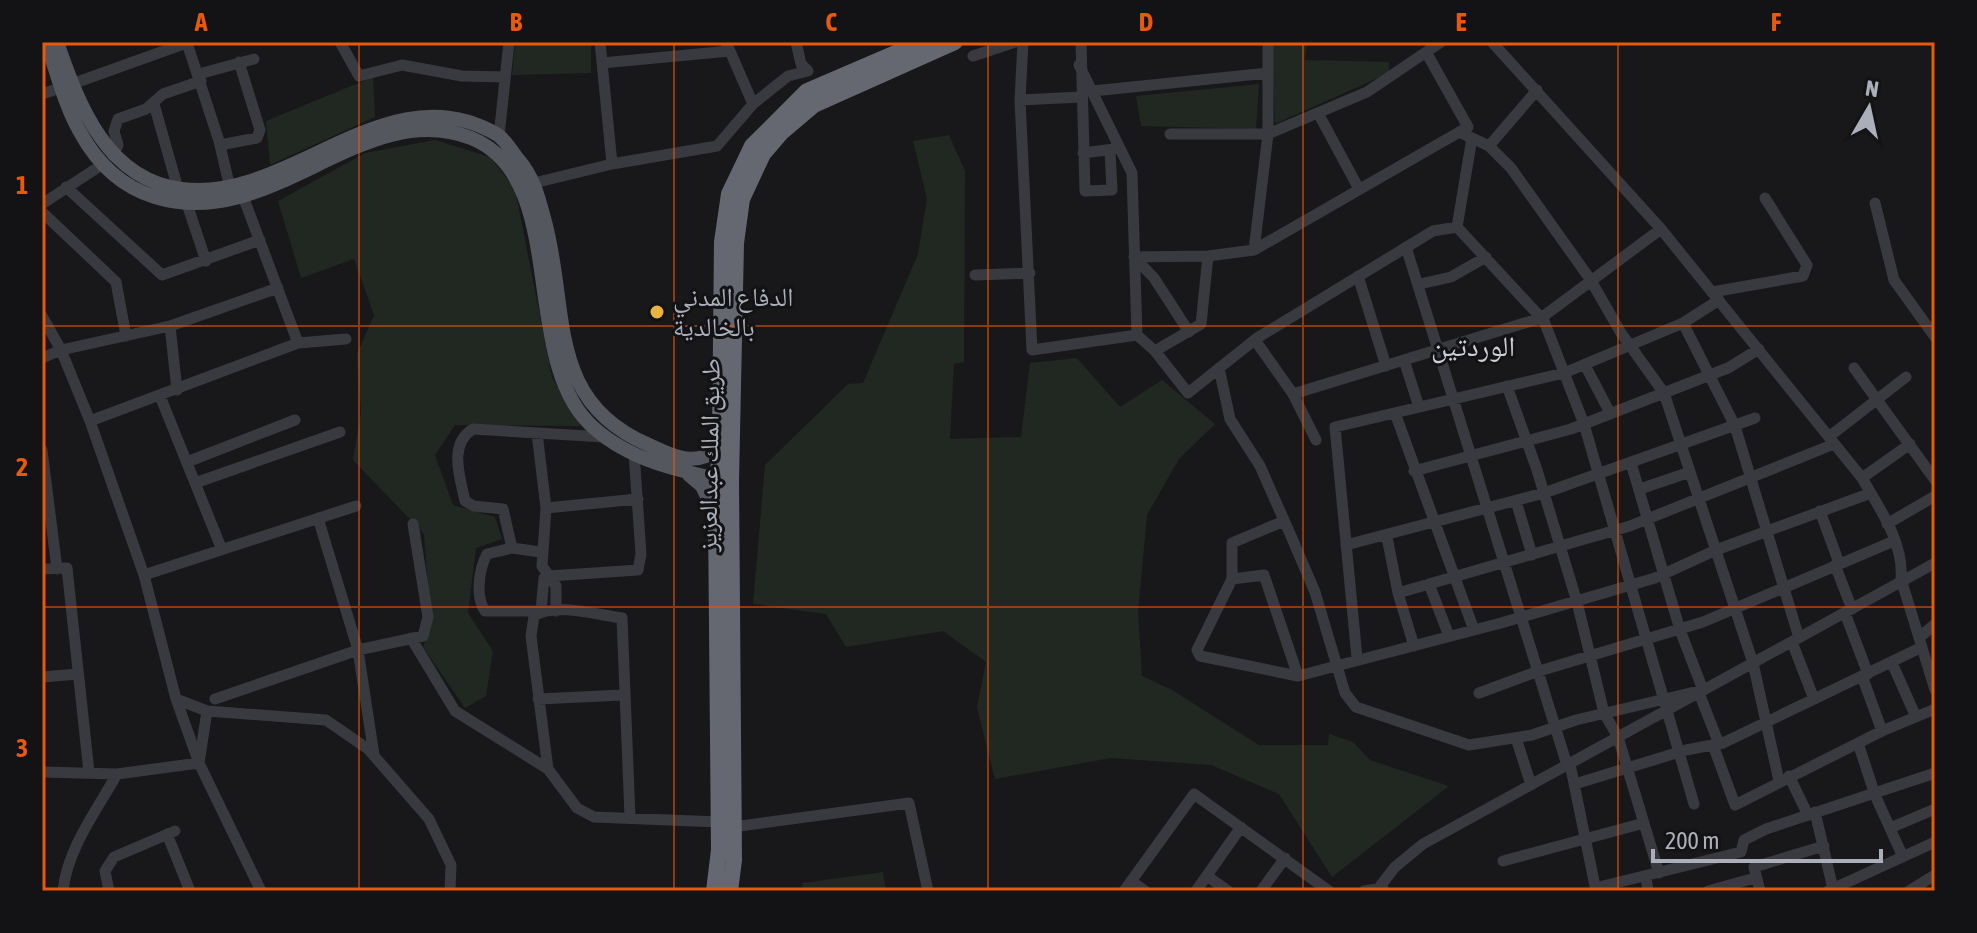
<svg xmlns="http://www.w3.org/2000/svg" width="1977" height="933" font-family="'Asap Condensed','Noto Naskh Arabic',sans-serif">
<rect width="100%" height="100%" fill="#18181a"/>
<path fill="#202821" d="M515,42H591V73L512,75Z
M1272,42H1307L1305,60L1389,62V73L1275,124Z
M373,77L375,117L270,165L266,121Z
M1259,84L1256,129L1141,126L1136,96Z
M949,135L965,171L964,362L954,364L950,439L1021,437L1030,363L1077,358L1120,407L1162,380L1215,424L1179,459L1147,515L1138,612L1142,676L1172,690L1259,745H1328L1329,734L1353,742L1370,760L1449,786L1332,877L1279,794L1211,765L1111,758L995,779L977,707L986,662L943,631L846,647L826,614L753,604L765,465L848,384L863,383L918,254L927,199L913,141Z
M435,140L490,157L515,189L552,377L581,426L455,425L435,455L453,505L495,517L502,539L476,548L468,613L493,651L486,696L465,708L423,647L431,626L424,534L353,460L361,412L357,354L374,315L354,259L301,278L278,201L365,153Z
M883,872L886,891H804L802,883Z"/>
<g fill="none" stroke-linecap="round" stroke-linejoin="round">
<path stroke="#393a3f" stroke-width="11" d="M340,42L359,76L402,65L462,76L505,77
M600,42L612,164
M726,42L753,104
M1023,42L1020,100L1032,350L1137,335
M1081,42L1085,191L1112,190L1110,151
M1492,42L1661,229L1862,478C1880,509 1904,543 1901,579L1935,690
M187,43L219,141L230,188
M973,56L1015,42
M602,63L730,51
M1079,65L1132,173L1137,335L1155,351L1188,393L1257,338L1433,231L1457,227L1544,321L1584,424L1694,804
M199,74L254,59
M72,84L189,42
M1093,91L1268,73
M42,94L60,88
M1020,100L1081,97
M154,104L178,189
M1318,113L1359,189
M1459,132L1489,146L1511,168L1590,279L1621,333L1664,393L1753,663L1779,781
M1170,134H1268L1367,92L1441,42
M499,136L509,42
M220,145L257,138L260,130L239,62
M1489,146L1537,90
M1083,153L1114,149
M113,156L118,145L114,131L118,119L146,109L163,94L201,81
M534,183L612,164L717,146L753,104L788,76L808,71L801,64L796,42
M66,187L162,275L260,240
M1875,203L1894,280L1935,337
M42,204L103,164
M187,204L206,261
M42,212L116,282L126,336
M1457,227L1472,138
M1406,247L1567,765
M1254,250L1268,134V42
M1134,257L1208,256L1254,250L1468,127L1426,52
M1134,257L1154,278L1189,332
M975,275L1030,273
M1358,276L1386,366
M1420,284L1451,277L1486,257
M1712,292L1803,276L1807,265L1765,198
M42,316L61,350L90,421L144,575L176,699L199,763L261,891
M1683,323L1735,426L1799,638
M170,326L177,390
M1255,340L1293,394L1316,440
M298,343L346,339
M1155,351L1201,324L1208,256
M42,358L61,350L170,326L278,288
M1404,360L1419,407
M1585,365L1610,413
M1219,368L1230,419L1260,466L1291,536L1315,592L1345,693L1356,707L1469,745L1532,735L1576,720L1703,690L1680,630L1631,463
M1854,368L1935,480
M1507,386L1537,470L1577,602L1604,713L1618,737L1659,873
M1293,394L1541,318L1661,229
M160,396L222,550
M1395,413L1474,630
M90,421L298,343L244,199
M537,433L546,508L542,566L556,586V611
M1830,436L1906,377
M42,450L57,569
M187,462L295,420
M1414,471L1571,429L1728,368L1759,349
M1862,478L1910,444
M195,483L340,432
M1640,489L1690,472
M1516,501L1532,555
M546,508L638,499
M1820,511L1839,563
M318,518L358,650L374,755
M1284,521L1232,543V579L1197,650L1200,656L1298,676L1501,623L1655,578L1716,550L1871,493
M1887,524L1935,496
M1387,537L1398,593
M1346,545L1544,493L1755,418
M512,548L487,554C479,569 475,597 485,611H541L544,578L549,576L638,570L641,554L634,453
M541,552L512,548L503,509L474,506L465,501C460,477 448,444 473,429L604,437
M1835,565L1852,609
M42,569L67,568L89,772
M144,575L356,506
M1232,579L1264,575L1298,676
M1429,584L1449,636
M1845,613L1868,674
M411,638L455,711L548,769L577,808L594,817L719,822
M1919,638L1935,624
M1792,642L1814,699
M1414,646L1398,593L1630,526L1834,444
M1357,658L1335,427L1564,373L1683,323L1719,300
M1892,663L1916,717
M1862,676L1882,731
M42,677L78,674
M1479,693L1536,672L1703,622L1894,541
M1699,693L1719,744
M176,699L207,711L326,720L368,749L429,819L451,865L450,891
M215,699L358,650L423,636L428,617L413,524
M538,699L623,695
M1516,738L1531,785
M1858,743L1875,795L1903,857
M1713,745L1735,805L1882,731L1935,709
M1570,764L1596,891
M548,769L531,636L534,616C554,602 598,615 622,618L630,817
M42,772L117,774L199,763L207,711
M1789,776L1808,815
M1575,784L1686,750L1723,743L1922,647
M1815,812L1833,889
M733,827L909,803L928,891
M1890,828L1935,809
M167,834L190,891
M1503,861L1644,823
M1207,876L1228,891
M1646,877L1648,891
M1131,881L1145,891
M1595,888L1741,852L1744,840L1766,829L1935,773
M63,891C67,849 97,810 117,774
M109,891L105,871L114,857L175,831
M1124,891L1194,794L1329,891
M1196,891L1241,827
M1261,891L1285,858
M1364,891L1383,888
M1384,891L1381,885L1395,867L1423,844L1935,563
M1708,891L1755,878
M1760,891L1754,867L1824,846
M1828,891L1935,842
M1909,891L1935,875"/>
<path stroke="#55575e" stroke-width="14" d="M46,42C57,72 64,104 80,132C97,163 122,187 155,197C272,233 363,96 471,138C572,178 517,362 594,428C631,461 680,471 727,481
M57,42C79,106 107,180 182,189C291,203 388,69 498,135C505,140 512,151 517,158C533,176 538,195 544,218C570,309 544,400 649,445C667,453 686,464 706,456L720,440
M689,475L702,486L715,513"/>
<path stroke="#656870" stroke-width="16" d="M714,891L719,850L716,514L720,440L722,242L729,194L752,146L807,91L921,42
M730,891L734,860L731,481L736,243L742,199L763,154L781,133L814,105L955,42"/>
</g>
<path fill="none" stroke="#e8590c" stroke-width="2" stroke-opacity="0.55" d="M359,42V891M674,42V891M988,42V891M1303,42V891M1618,42V891M42,326H1935M42,607H1935"/>
<circle fill="#eab43f" stroke="#131315" stroke-width="3" cx="657" cy="312" r="8"/>
<g text-anchor="middle" stroke-width="6" stroke-linejoin="round" paint-order="stroke">
<g font-size="26" fill="#abafb9" stroke="#131315" text-anchor="start">
<text x="673" y="306">الدفاع المدني<tspan x="673" dy="30">بالخالدية</tspan></text>
</g>
<g font-size="26" fill="#abafb9" stroke="#131315">
<text transform="translate(709 455) rotate(-89)" y="9">طريق الملك عبدالعزيز</text>
</g>
<g font-size="28" fill="#ccced5" stroke="#131315">
<text x="1473" y="356">الوردتين</text>
</g>
</g>
<rect width="1977" height="933" fill="none" stroke="#131315" stroke-width="88"/>
<g transform="translate(1869 108) rotate(9)" stroke="#131315" stroke-width="6" paint-order="stroke">
<path d="M0-6L14 30L0 20L-14 30Z" fill="#abafb9"/>
<text y="-12" font-size="22" font-weight="bold" text-anchor="middle" fill="#abafb9">N</text>
</g>
<path d="M1653 849v12h228v-12" fill="none" stroke="#abafb9" stroke-width="4"/>
<text x="1665" y="849" font-size="24" fill="#abafb9" stroke="#131315" stroke-width="6" paint-order="stroke">200 m</text>
<rect x="44" y="44" width="1889" height="845" fill="none" stroke="#e8590c" stroke-width="3"/>
<g font-size="26" text-anchor="middle" font-weight="bold" fill="#e8590c">
<text x="201" y="31">A</text>
<text x="516" y="31">B</text>
<text x="831" y="31">C</text>
<text x="1146" y="31">D</text>
<text x="1461" y="31">E</text>
<text x="1776" y="31">F</text>
<text x="22" y="194">1</text>
<text x="22" y="476">2</text>
<text x="22" y="757">3</text>
</g>
</svg>
